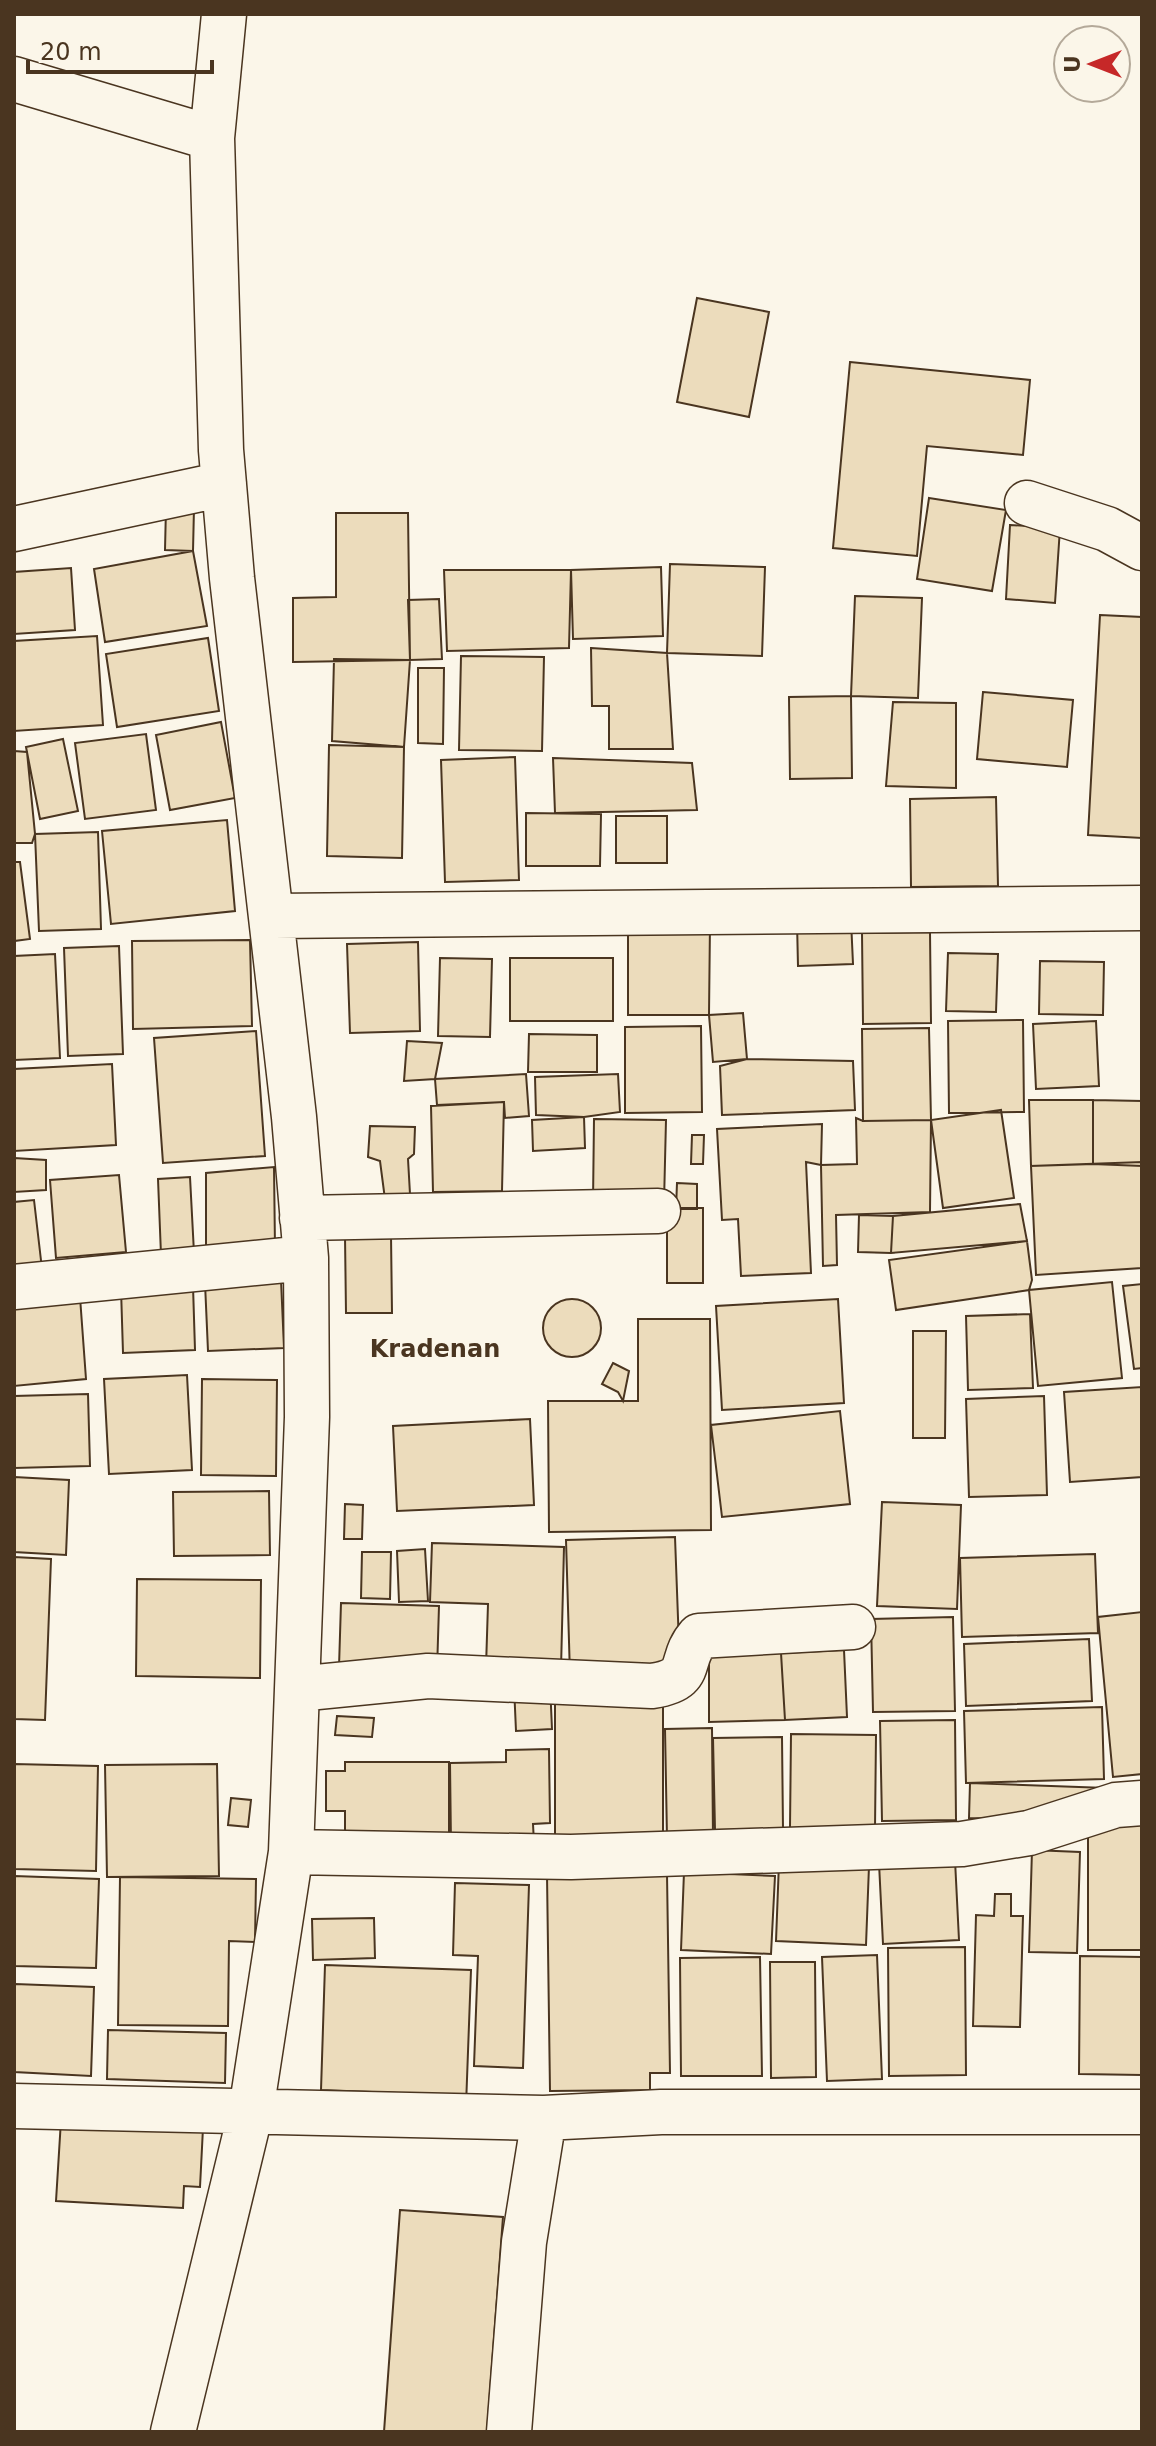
<svg xmlns="http://www.w3.org/2000/svg" width="1156" height="2446" font-family="'DejaVu Sans',sans-serif">
<rect width="100%" height="100%" fill="#fbf6e9"/>
<path fill="#ecdcbc" stroke="#4a3520" stroke-width="2" d="M697,298L769,312L749,417L677,402Z
M850,362L1030,380L1023,455L927,446L917,556L833,548Z
M929,498L1006,510L992,591L917,579Z
M166,507L194,508L193,551L165,550Z
M336,513H408L410,660L293,662V598L336,597Z
M1010,525L1060,528L1055,603L1006,599Z
M193,551L207,626L105,642L94,569Z
M670,564L765,567L762,656L667,653Z
M661,567L663,636L573,639L571,570Z
M71,568L75,630L14,634V572Z
M444,570H571L569,648L447,651Z
M855,596L922,598L918,698L851,696Z
M439,599L442,659L410,660L408,600Z
M1100,615L1142,617V838L1088,835Z
M97,636L103,725L14,731V641Z
M208,638L219,711L117,727L106,654Z
M591,648L667,653L673,749H609V706H592Z
M461,656L544,657L542,751L459,750Z
M334,659L410,660L404,747L332,741Z
M418,668H444L443,744L418,743Z
M983,692L1073,700L1067,767L977,759Z
M851,696L852,778L790,779L789,697Z
M893,702L956,703V788L886,786Z
M221,722L235,798L170,810L156,735Z
M146,734L156,810L85,819L75,743Z
M63,739L78,811L40,819L26,747Z
M329,745L404,747L402,858L327,856Z
M14,751L27,752L35,834L32,843H14Z
M515,757L519,880L445,882L441,760Z
M553,758L692,763L697,810L555,813Z
M996,797L998,886L911,887L910,799Z
M526,813L601,814L600,866H526Z
M616,816H667V863H616Z
M227,820L235,911L111,924L102,831Z
M98,832L101,929L39,931L35,834Z
M14,862H20L30,939L14,941Z
M851,920L853,964L798,966L797,922Z
M628,922L710,923L709,1015H628Z
M930,932L931,1023L863,1024L862,933Z
M250,940L252,1026L133,1029L132,941Z
M418,942L420,1031L350,1033L347,944Z
M119,946L123,1054L68,1056L64,948Z
M948,953L998,954L996,1012L946,1011Z
M55,954L60,1058L14,1060V956Z
M440,958L492,959L490,1037L438,1036Z
M510,958H613V1021H510Z
M1040,961L1104,962L1103,1015L1039,1014Z
M743,1013L747,1059L713,1062L709,1015Z
M1023,1020L1024,1112L949,1113L948,1021Z
M1096,1021L1099,1086L1036,1089L1033,1024Z
M701,1026L702,1112L625,1113V1027Z
M929,1028L931,1120L863,1121L862,1029Z
M256,1031L265,1156L163,1163L154,1038Z
M529,1034L597,1035V1072H528Z
M407,1041L442,1043L435,1079L404,1081Z
M747,1059L853,1061L855,1110L722,1115L720,1066Z
M112,1064L116,1145L14,1151V1069Z
M526,1074L529,1116L505,1118L504,1102L437,1105L435,1079Z
M618,1074L620,1112L584,1117L536,1115L535,1077Z
M1029,1100H1093V1164L1031,1166Z
M1093,1100L1142,1101V1166L1093,1164Z
M504,1102L502,1191L433,1192L431,1106Z
M1001,1110L1014,1198L943,1208L931,1120Z
M584,1117L585,1148L533,1151L532,1120Z
M856,1118L863,1121L931,1120L930,1212L836,1215L837,1265L823,1266L821,1165L857,1164Z
M594,1119L666,1120L664,1203L593,1202Z
M822,1124L821,1165L806,1162L811,1273L741,1276L738,1219L722,1220L717,1129Z
M370,1126L415,1127L414,1154L408,1159L410,1194H422L386,1207L380,1161L368,1157Z
M692,1135H704L703,1164H691Z
M14,1158L46,1160V1190L14,1192Z
M1142,1162V1268L1036,1275L1031,1166Z
M274,1167L275,1248H206V1173Z
M119,1175L126,1252L56,1258L50,1180Z
M190,1177L194,1253L161,1255L158,1179Z
M677,1183L697,1184V1209H676Z
M34,1200L42,1269L14,1272V1202Z
M1020,1204L1027,1241L891,1253L893,1216Z
M667,1208H703V1283H667Z
M859,1215L893,1216L891,1253L858,1252Z
M391,1235L392,1313H346L345,1236Z
M1027,1241L1032,1280L1029,1290L896,1310L889,1260Z
M281,1280L284,1348L208,1351L205,1283Z
M1112,1282L1122,1378L1038,1386L1029,1290Z
M1142,1284V1368L1134,1369L1123,1286Z
M193,1286L195,1350L123,1353L121,1289Z
M80,1297L86,1379L14,1386V1302Z
M838,1299L844,1403L722,1410L716,1306Z
M543 1328a29 29 0 1 1 58 0a29 29 0 1 1-58 0Z
M1030,1314L1033,1388L968,1390L966,1316Z
M638,1319H710L711,1530L549,1532L548,1401H638Z
M913,1331H946L945,1438H913Z
M613,1363L629,1371L623,1401L618,1392L602,1384Z
M187,1375L192,1470L109,1474L104,1379Z
M202,1379L277,1380L276,1476L201,1475Z
M1142,1387V1477L1070,1482L1064,1392Z
M88,1394L90,1466L14,1468V1396Z
M1044,1396L1047,1495L969,1497L966,1399Z
M840,1411L850,1504L722,1517L711,1425Z
M530,1419L534,1505L397,1511L393,1426Z
M14,1477L69,1480L66,1555L14,1552Z
M269,1491L270,1555L174,1556L173,1492Z
M882,1502L961,1505L957,1609L877,1606Z
M345,1504L363,1505L362,1539H344Z
M675,1537L680,1672L570,1675L566,1540Z
M432,1543L564,1547L561,1669L486,1667L488,1604L430,1602Z
M425,1549L428,1601L399,1602L397,1551Z
M362,1552H391L390,1599L361,1598Z
M1095,1554L1098,1633L962,1637L960,1558Z
M14,1557L51,1559L45,1720L14,1719Z
M137,1579L261,1580L260,1678L136,1676Z
M341,1603L439,1606L437,1671L339,1667Z
M1142,1612V1774L1113,1777L1098,1617Z
M953,1617L955,1711L873,1712L871,1619Z
M1089,1639L1092,1701L966,1706L964,1644Z
M709,1644L781,1653L785,1720L709,1722Z
M844,1650L847,1717L785,1720L781,1653Z
M550,1684L552,1729L516,1731L514,1686Z
M555,1689H663V1847H555Z
M1102,1707L1104,1779L966,1783L964,1711Z
M337,1716L374,1718L372,1737L335,1735Z
M955,1720L956,1820L882,1821L880,1721Z
M712,1728L713,1838H667L665,1729Z
M791,1734L876,1735L875,1829L790,1828Z
M782,1737L783,1829L715,1830L713,1738Z
M549,1749L550,1823L533,1824L534,1843L451,1845L450,1763L506,1762V1750Z
M345,1762H449V1845H345V1811H326V1771H345Z
M14,1764L98,1766L96,1871L14,1869Z
M217,1764L219,1876L107,1877L105,1765Z
M970,1783L1107,1788L1031,1820L969,1818Z
M231,1798L251,1800L248,1827L228,1825Z
M1088,1825H1142V1950H1088Z
M1032,1850L1080,1852L1077,1953L1029,1952Z
M955,1860L959,1940L883,1944L879,1863Z
M779,1862L869,1866L866,1945L776,1941Z
M684,1872L775,1876L771,1954L681,1950Z
M667,1874L670,2073H650V2090L550,2091L547,1875Z
M14,1876L99,1879L96,1968L14,1966Z
M120,1877L256,1879L255,1942L229,1941L228,2026L118,2025Z
M455,1883L529,1885L523,2068L474,2066L478,1956L453,1955Z
M995,1894H1011V1916H1023L1020,2027L973,2026L976,1915L994,1916Z
M374,1918L375,1958L313,1960L312,1919Z
M965,1947L966,2075L889,2076L888,1948Z
M877,1955L882,2079L827,2081L822,1957Z
M1080,1956L1142,1957V2075L1079,2074Z
M760,1957L762,2076H681L680,1958Z
M770,1962H815L816,2077L771,2078Z
M325,1965L471,1970L466,2106L397,2093L321,2090Z
M15,1984L94,1987L91,2076L14,2072Z
M108,2030L226,2033L225,2083L107,2079Z
M61,2120L203,2128L200,2187L184,2186L183,2208L56,2201Z
M400,2210L503,2217L487,2432H384Z"/>
<g fill="none" stroke-linecap="round" stroke-linejoin="round">
<g stroke="#4a3520" stroke-width="47">
<path id="minor" d="M14,79L212,138
M1027,503L1107,529L1142,548
M14,529L224,484
M274,916L1142,908
M302,1218L658,1211
M14,1287L306,1258
M297,1689L428,1676L652,1686C697,1679 677,1661 699,1636L853,1627
M291,1852L571,1857L962,1844L1029,1833L1116,1805L1142,1803
M14,2106L544,2118
M173,2432L251,2111L291,1852L307,1417L306,1258L294,1117L232,578L221,450L212,138L224,14
M509,2432L524,2242L544,2118L661,2112H1142"/>
</g>
<use href="#minor" stroke="#fbf6e9" stroke-width="44"/>
</g>
<g text-anchor="middle" stroke-width="6" stroke-linejoin="round" paint-order="stroke">
<g font-size="24" font-weight="bold" fill="#4a3520" stroke="#fbf6e9">
<text x="435" y="1357">Kradenan</text>
</g>
</g>
<rect width="1156" height="2446" fill="none" stroke="#4a3520" stroke-width="32"/>
<g transform="translate(1092 64) rotate(270)"><circle r="38" fill="#fbf6e9" stroke="#b4a999" stroke-width="2"/>
<path d="M0-6L14 30L0 20L-14 30Z" fill="#c62828"/>
<text y="-12" font-size="22" font-weight="bold" text-anchor="middle" fill="#4a3520">U</text>
</g>
<path d="M28 60v12h184v-12" fill="none" stroke="#4a3520" stroke-width="4"/>
<text x="40" y="60" font-size="24" fill="#4a3520" stroke="#fbf6e9" stroke-width="6" paint-order="stroke">20 m</text>
</svg>
